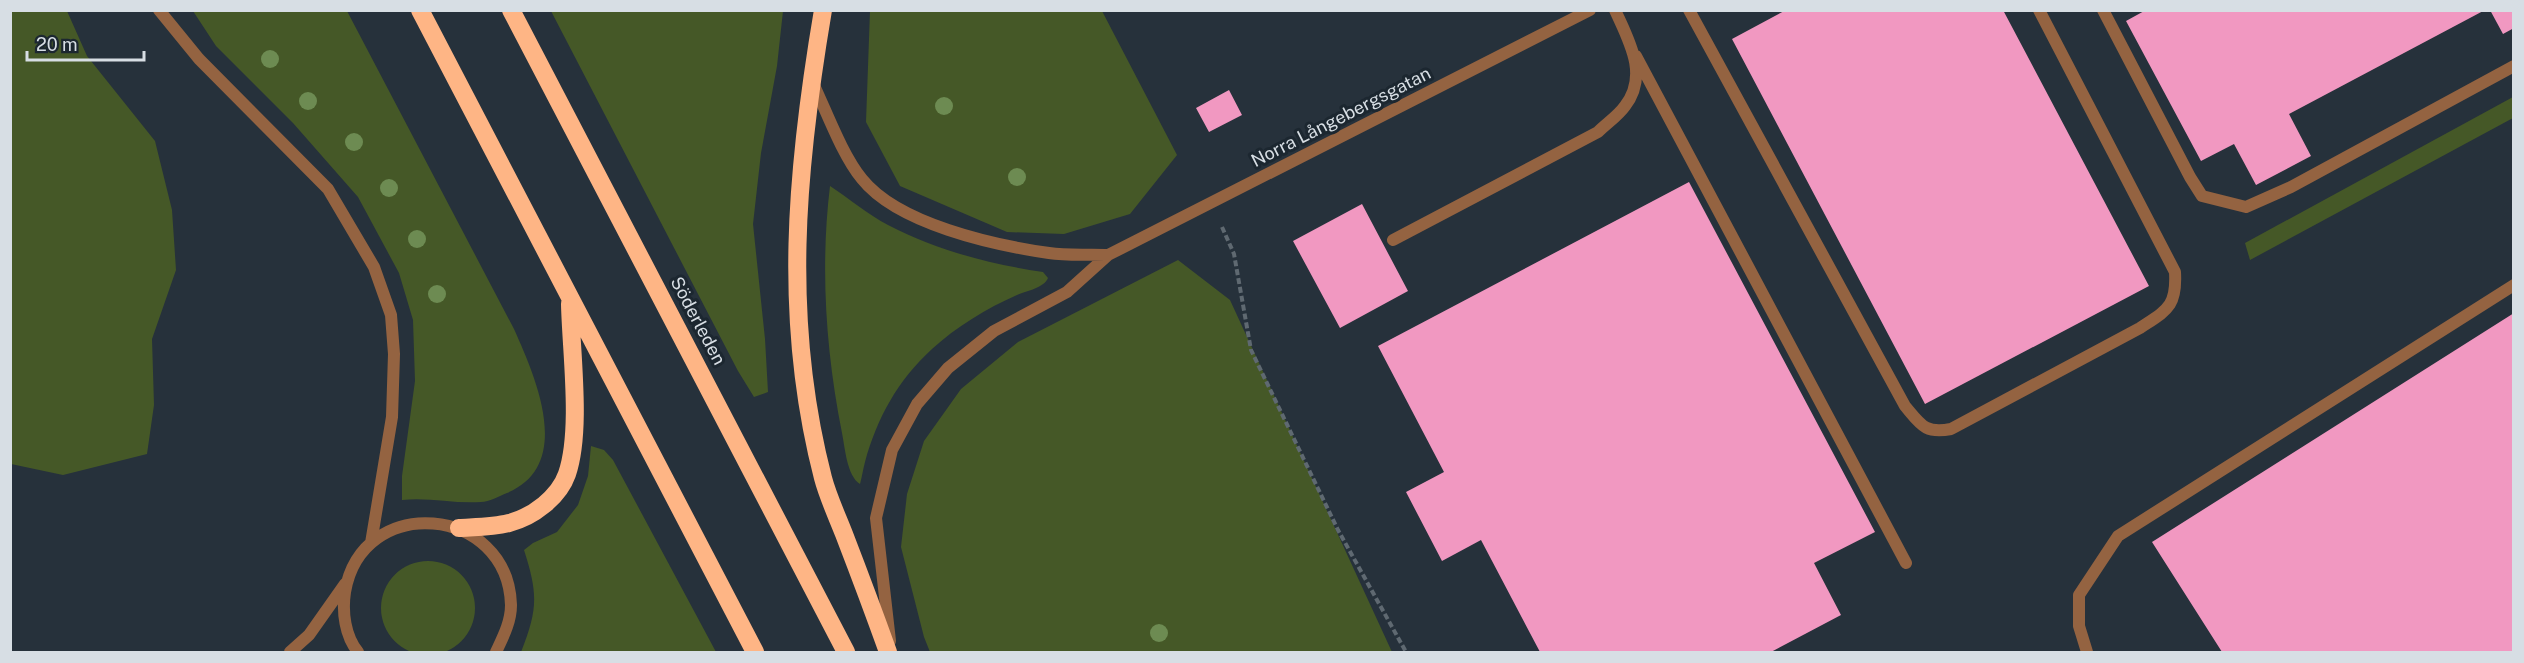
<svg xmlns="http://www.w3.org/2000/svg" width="2524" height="663" font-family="'Public Sans',sans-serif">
<rect width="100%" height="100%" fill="#26313b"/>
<path fill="#455827" d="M11,10L67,11L87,56L155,141L172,210L176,270L152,339L154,405L147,454L63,475L11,464Z
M193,11H347L514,329C535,376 575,465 507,493C499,496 489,502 481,502C455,504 429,497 402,500V476L415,381L413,320L399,273L358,197L293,123L216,46Z
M551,11H783L777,66L761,153L753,224L765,339L768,392L754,397L738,371Z
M870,11H1102L1177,155L1130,214L1064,234L1007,232L900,186L866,122Z
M2513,97V118L2250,260L2245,243Z
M830,186C850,199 867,214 888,225C936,250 989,264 1043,272L1048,278C1044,288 1026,291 1017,295C987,308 956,327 932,349C898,380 877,418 865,462C863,469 862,477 860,484C847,476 845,448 842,433C826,352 820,269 830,186Z
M1178,260L1230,300L1392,652H930L924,637L901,547L907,494L924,441L961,389L1018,342Z
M591,446L604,450L613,460L716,652H521C538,609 538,594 524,550L533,543L557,532L578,505L588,476Z
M381 608a47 47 0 1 1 94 0a47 47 0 1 1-94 0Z"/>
<path fill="#f198c1" d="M1786,10H2003L2149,286L1925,404L1732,39Z
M2146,10H2485L2289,114L2311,156L2256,185L2234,144L2201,161L2126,21Z
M2490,10H2514V28L2503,34Z
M1229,90L1242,115L1209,132L1196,108Z
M1689,182L1875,532L1814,563L1841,615L1771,652H1540L1481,540L1442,561L1406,492L1444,472L1378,346Z
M1362,204L1408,291L1340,328L1293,241Z
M2514,313V652H2222L2152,542Z"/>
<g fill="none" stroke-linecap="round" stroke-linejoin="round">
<path stroke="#5f6971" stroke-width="4" stroke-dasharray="6 3" stroke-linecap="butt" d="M1222,227L1234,254L1251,350L1338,530L1406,652"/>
<path stroke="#946341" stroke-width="12" d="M1689,10L1905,406C1921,425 1925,434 1951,429L2140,328C2167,310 2177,307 2175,272L2039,10
M2103,10L2190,177L2202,196L2246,207L2291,187L2514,66
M1636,56L1906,563
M1393,240L1598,132C1607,123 1618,116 1625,106C1649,75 1629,41 1615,10
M2087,652L2079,626V595L2118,536L2514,285"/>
<path stroke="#946341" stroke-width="12" d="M159,10L199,59L328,189L374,267L391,315L394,354L392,417L371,543
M812,81C826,110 842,155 862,179C898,224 993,245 1049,253C1068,256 1089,254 1108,255
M890,641L876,518L892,450L917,404L948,368L994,331L1067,292L1108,255L1590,10
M290,652L309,635L345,584
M358,652C345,636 342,612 345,592C362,492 508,505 511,605C511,622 503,637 496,652"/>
<path stroke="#feb585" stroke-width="18" d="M420,10L755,652
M511,10L846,652
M823,10C796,169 782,320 823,478C828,497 837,516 844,534C859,573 874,613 888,652
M459,528C475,527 494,527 509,523C533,517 559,497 567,474C582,430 571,352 570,304"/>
</g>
<g fill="#6d8b52">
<circle cx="270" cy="59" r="9"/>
<circle cx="308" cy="101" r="9"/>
<circle cx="944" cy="106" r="9"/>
<circle cx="354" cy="142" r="9"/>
<circle cx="1017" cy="177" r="9"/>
<circle cx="389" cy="188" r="9"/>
<circle cx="417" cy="239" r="9"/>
<circle cx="437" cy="294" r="9"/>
<circle cx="1159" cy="633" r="9"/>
</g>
<g text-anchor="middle" stroke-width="6" stroke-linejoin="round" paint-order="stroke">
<g font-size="18" fill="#d7dee4" stroke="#1c2730">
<text transform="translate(1341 117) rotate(-27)" y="6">Norra Långebergsgatan</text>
<text transform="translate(698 321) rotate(62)" y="6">Söderleden</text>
</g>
</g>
<rect width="2524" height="663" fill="none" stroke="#d7dee4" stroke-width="24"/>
<path d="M27 51v9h117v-9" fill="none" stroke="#d7dee4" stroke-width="3"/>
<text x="36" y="51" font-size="18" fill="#d7dee4" stroke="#1c2730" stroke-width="4.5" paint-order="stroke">20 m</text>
</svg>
